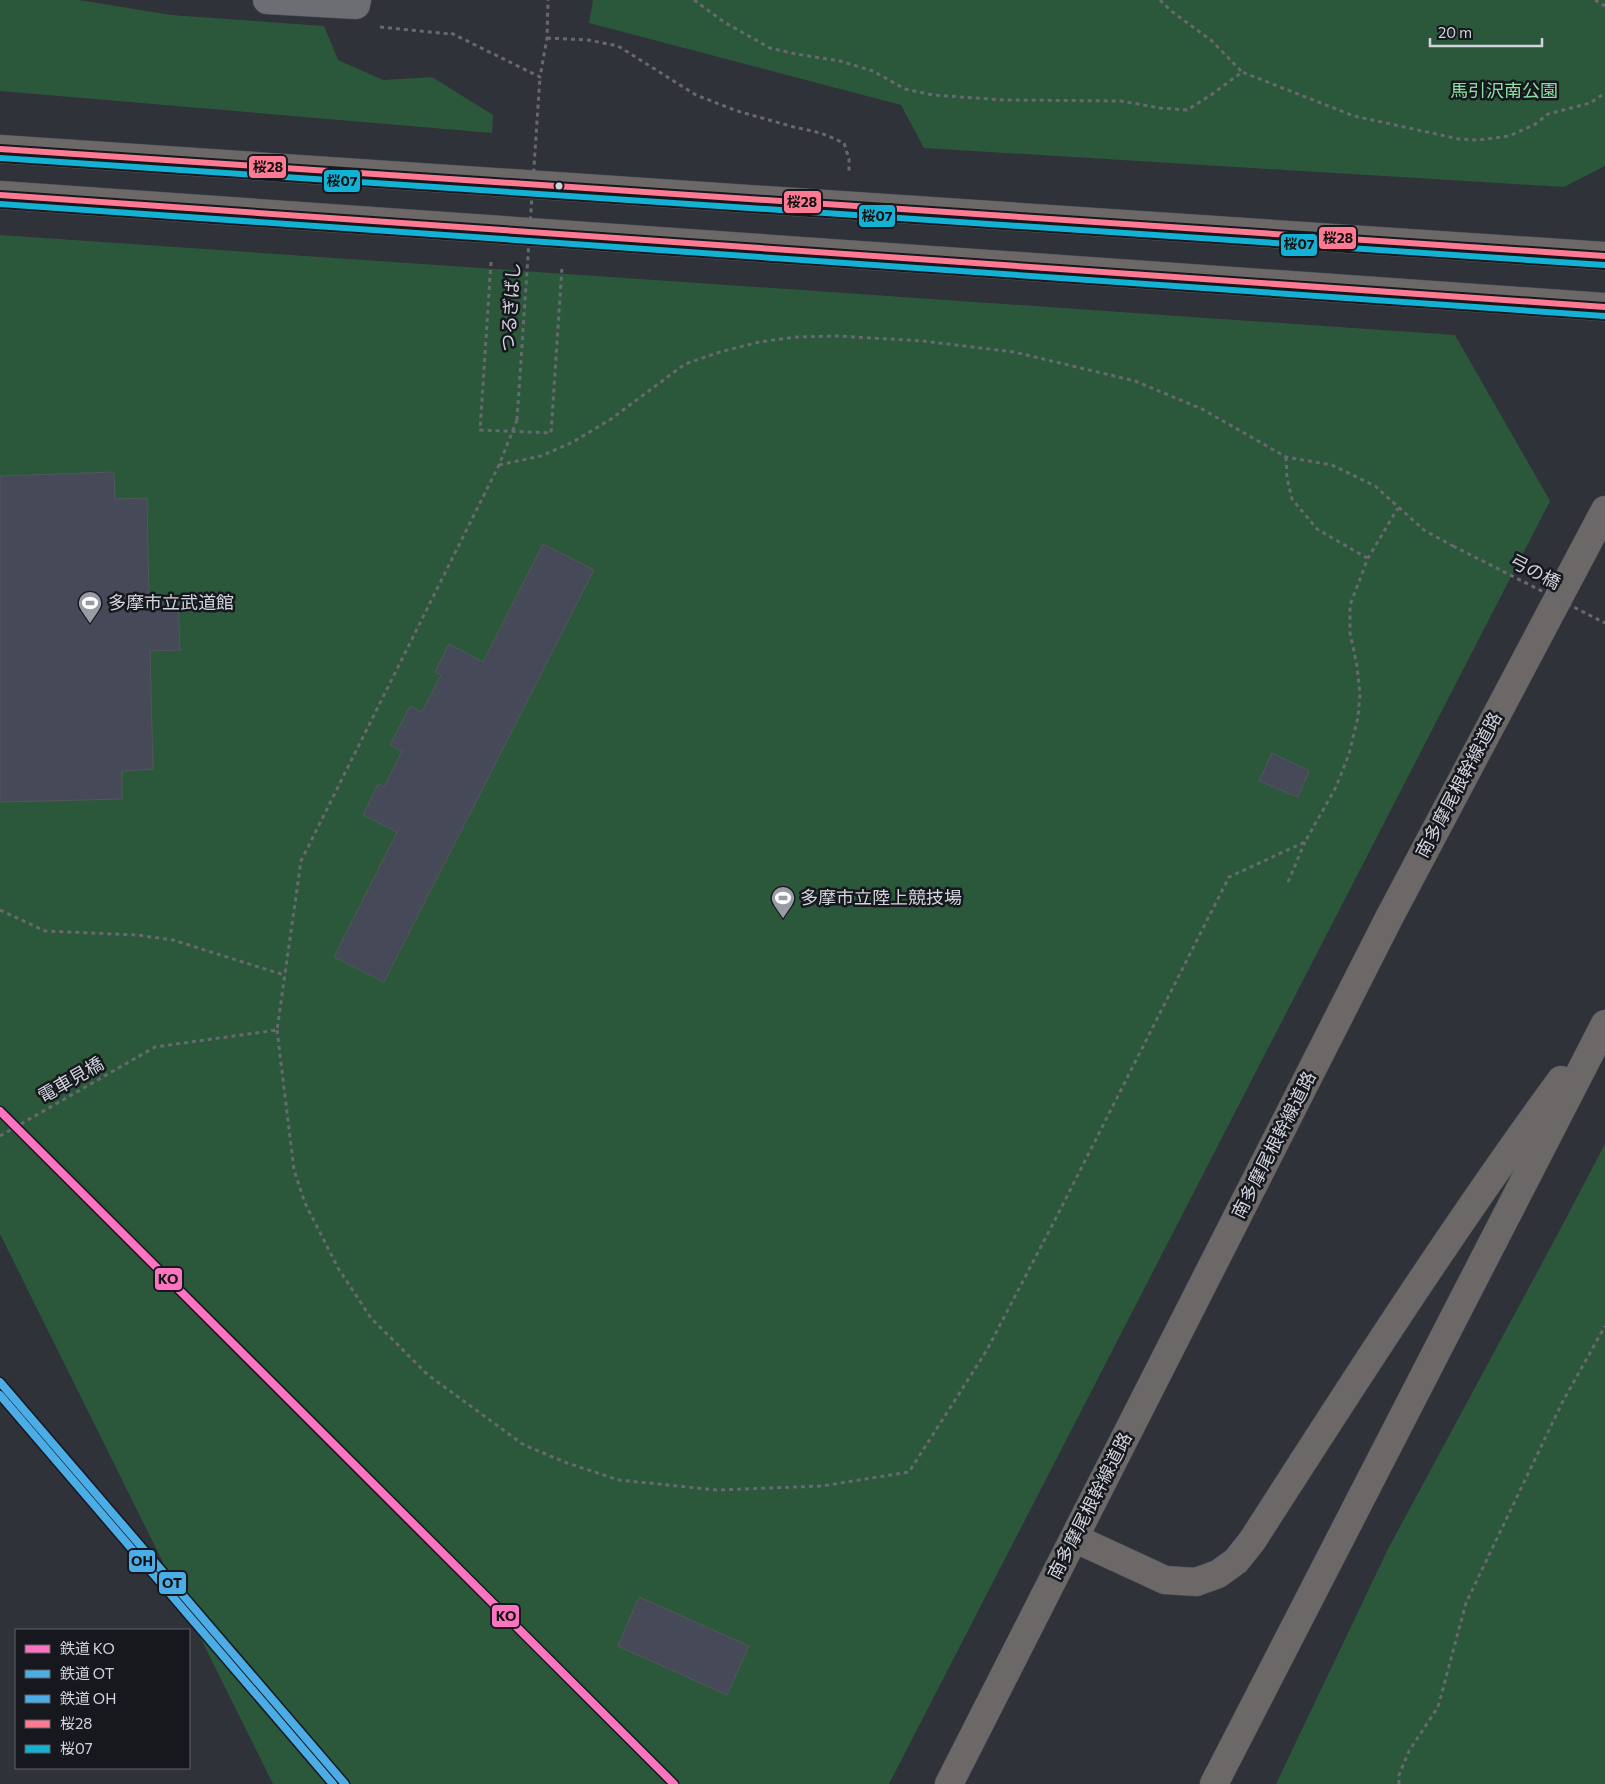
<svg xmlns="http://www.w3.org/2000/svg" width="1605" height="1784" font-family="Commissioner,'Noto Sans JP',sans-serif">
<rect width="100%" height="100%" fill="#303239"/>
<path fill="#2b573b" d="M0,0H79L171,15L324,26L338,60L383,80L432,77L493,115L492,133L0,91Z
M593,0H1605V166L1564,187L924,148L901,105L589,23Z
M0,235L1455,335L1550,501L889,1784H273L0,1234Z
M1605,1144V1784H1276L1388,1549L1554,1241Z"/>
<path fill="#464957" stroke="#54565c" d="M114,472L115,499L147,498L149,598H178L180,650L150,651L153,769L122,771V799L0,802V476Z
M543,544L594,570L384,982L334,957L397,832L363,815L378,784L384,787L402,751L390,745L410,706L422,712L441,675L435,672L449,644L483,662Z
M1272,753L1309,771L1298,797L1259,781Z
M639,1597L749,1646L727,1695L618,1646Z"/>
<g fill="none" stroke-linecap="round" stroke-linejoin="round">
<g stroke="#4e4f56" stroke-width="29">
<path id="street" d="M267,0L356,5L357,0"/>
</g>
<g stroke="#4e4f56" stroke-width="29">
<path id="primary" d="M0,149L1605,256
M0,195L1605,307
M1074,1538L1165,1580L1196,1582L1218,1574L1236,1561L1252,1541C1352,1385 1452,1229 1561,1080
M949,1784L1389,918L1605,510
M1214,1784L1605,1024"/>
</g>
<path stroke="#68696f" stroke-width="3" stroke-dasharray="4 4" stroke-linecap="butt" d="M694,0L724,22L770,48L796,54L840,61L873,71L905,89L933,95L1004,100L1121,101L1160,108L1187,110L1211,95L1242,72L1354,116L1459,139L1478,140L1509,136L1534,125L1548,114L1590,103L1605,93
M1160,0L1170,10L1212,41L1242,72
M1595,0L1605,6
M380,27L450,34L451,33L540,77L547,38L548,0
M547,38L588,40L618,46L696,95L737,111L794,127L821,133L844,143L849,159V171
M491,262L480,430L551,433L562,267
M1286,457L1287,478L1292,499L1317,529L1367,558
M499,465L541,456L573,442L611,419L685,364L720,352L759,342L796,337L838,336L923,341L1014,352L1135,381L1202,409L1286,457L1332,465L1375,486L1424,530L1453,546
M1288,882L1305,842
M0,910L45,931L137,935L173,940L284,975
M277,1030L294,1170L305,1203L338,1268L371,1318L428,1375L524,1445L567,1463L619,1480L717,1490L822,1486L909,1472L987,1350L1058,1214L1229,877L1305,842L1336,787L1349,754L1358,717L1360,694L1357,666L1350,633V605L1368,558L1398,508
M0,1136L155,1047L277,1030L301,861L499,465L517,420
M1399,1784V1775L1409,1751L1438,1707L1466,1603L1562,1403L1605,1326"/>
<use href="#street" stroke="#6c6e74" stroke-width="28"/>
<use href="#primary" stroke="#6b6867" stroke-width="28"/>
<path stroke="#68696f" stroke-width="3" stroke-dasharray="4 4" stroke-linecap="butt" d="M517,420L540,77
M1453,546L1605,623"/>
<g stroke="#16181e" stroke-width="10">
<path id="bus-1" d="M0,149L1605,256
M0,195L1605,307"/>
</g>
<g stroke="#16181e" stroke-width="10">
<path id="bus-2" d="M0,158L1604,265
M0,204L1604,316"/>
</g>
<use href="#bus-1" stroke="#fe7a93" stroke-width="6"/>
<use href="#bus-2" stroke="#13b2d5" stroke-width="6"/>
<g stroke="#16181e" stroke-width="11">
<path id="rail-1" d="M0,1111L674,1784"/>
</g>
<g stroke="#16181e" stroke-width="11">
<path id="rail-2" d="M0,1382L345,1784"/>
</g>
<g stroke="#16181e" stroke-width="11">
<path id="rail-3" d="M0,1395L333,1784"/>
</g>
<use href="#rail-1" stroke="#fc74bf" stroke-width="8"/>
<use href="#rail-2" stroke="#4cade6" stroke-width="8"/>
<use href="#rail-3" stroke="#4cade6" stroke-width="8"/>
</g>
<defs>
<g id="stadium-pin" transform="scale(1.25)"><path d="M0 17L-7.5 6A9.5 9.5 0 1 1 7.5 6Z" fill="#999ba4" stroke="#16181e"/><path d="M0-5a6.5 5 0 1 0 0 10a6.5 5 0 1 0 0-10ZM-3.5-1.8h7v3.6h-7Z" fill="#fff"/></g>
</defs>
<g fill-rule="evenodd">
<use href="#stadium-pin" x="90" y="603"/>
<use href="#stadium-pin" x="783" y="898"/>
</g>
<circle fill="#d2d4dd" stroke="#16181e" stroke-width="2" cx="559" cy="186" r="4.5"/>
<g text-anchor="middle" stroke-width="5" stroke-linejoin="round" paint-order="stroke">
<g font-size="18" fill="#89e0a2" stroke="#16181e">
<text x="1504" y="97">馬引沢南公園</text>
</g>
<g font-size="18" fill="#d2d4dd" stroke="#16181e">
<text transform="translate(511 307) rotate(-86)" y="6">つるぎばし</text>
<text transform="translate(1535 572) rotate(27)" y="6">弓の橋</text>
<text transform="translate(1459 785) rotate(-62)" y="6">南多摩尾根幹線道路</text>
<text transform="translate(71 1080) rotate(-30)" y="6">電車見橋</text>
<text transform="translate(1274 1145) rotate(-63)" y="6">南多摩尾根幹線道路</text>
<text transform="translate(1090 1506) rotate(-63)" y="6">南多摩尾根幹線道路</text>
</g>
<g font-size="18" fill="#d2d4dd" stroke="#16181e" text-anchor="start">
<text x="108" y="609">多摩市立武道館</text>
<text x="800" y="904">多摩市立陸上競技場</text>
</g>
</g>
<g stroke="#16181e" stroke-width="2">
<rect x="248" y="155" width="39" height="24" rx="5" fill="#fe7a93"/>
<rect x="323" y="169" width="38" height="24" rx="5" fill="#13b2d5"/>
<rect x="783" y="190" width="39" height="24" rx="5" fill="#fe7a93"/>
<rect x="858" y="204" width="38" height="24" rx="5" fill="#13b2d5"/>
<rect x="1318" y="226" width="39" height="24" rx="5" fill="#fe7a93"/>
<rect x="1280" y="233" width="38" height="24" rx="5" fill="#13b2d5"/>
<rect x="154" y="1267" width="29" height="24" rx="5" fill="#fc74bf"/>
<rect x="128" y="1549" width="28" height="24" rx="5" fill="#4cade6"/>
<rect x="158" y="1571" width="29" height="24" rx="5" fill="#4cade6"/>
<rect x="491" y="1604" width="29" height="24" rx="5" fill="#fc74bf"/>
</g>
<g font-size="14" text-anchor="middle" font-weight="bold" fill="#111">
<text x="268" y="172">桜28</text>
<text x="342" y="186">桜07</text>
<text x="802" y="207">桜28</text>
<text x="877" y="221">桜07</text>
<text x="1338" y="243">桜28</text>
<text x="1299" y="249">桜07</text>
<text x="168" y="1284">KO</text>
<text x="142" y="1566">OH</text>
<text x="172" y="1588">OT</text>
<text x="506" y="1621">KO</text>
</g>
<rect x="15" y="1629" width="175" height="140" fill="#16181e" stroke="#61636a"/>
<rect x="25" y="1645" width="25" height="8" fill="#fc74bf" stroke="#61636a"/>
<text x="60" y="1654" font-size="15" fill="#d2d4dd">鉄道 KO</text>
<rect x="25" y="1670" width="25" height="8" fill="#4cade6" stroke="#61636a"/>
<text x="60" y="1679" font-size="15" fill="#d2d4dd">鉄道 OT</text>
<rect x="25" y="1695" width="25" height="8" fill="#4cade6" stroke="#61636a"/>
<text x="60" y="1704" font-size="15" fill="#d2d4dd">鉄道 OH</text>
<rect x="25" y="1720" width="25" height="8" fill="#fe7a93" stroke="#61636a"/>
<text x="60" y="1729" font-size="15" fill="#d2d4dd">桜28</text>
<rect x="25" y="1745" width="25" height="8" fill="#13b2d5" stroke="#61636a"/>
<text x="60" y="1754" font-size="15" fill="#d2d4dd">桜07</text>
<path d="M1430 38v8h112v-8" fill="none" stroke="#d2d4dd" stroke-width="2.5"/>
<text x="1438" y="38" font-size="15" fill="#d2d4dd" stroke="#16181e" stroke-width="4" paint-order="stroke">20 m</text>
</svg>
